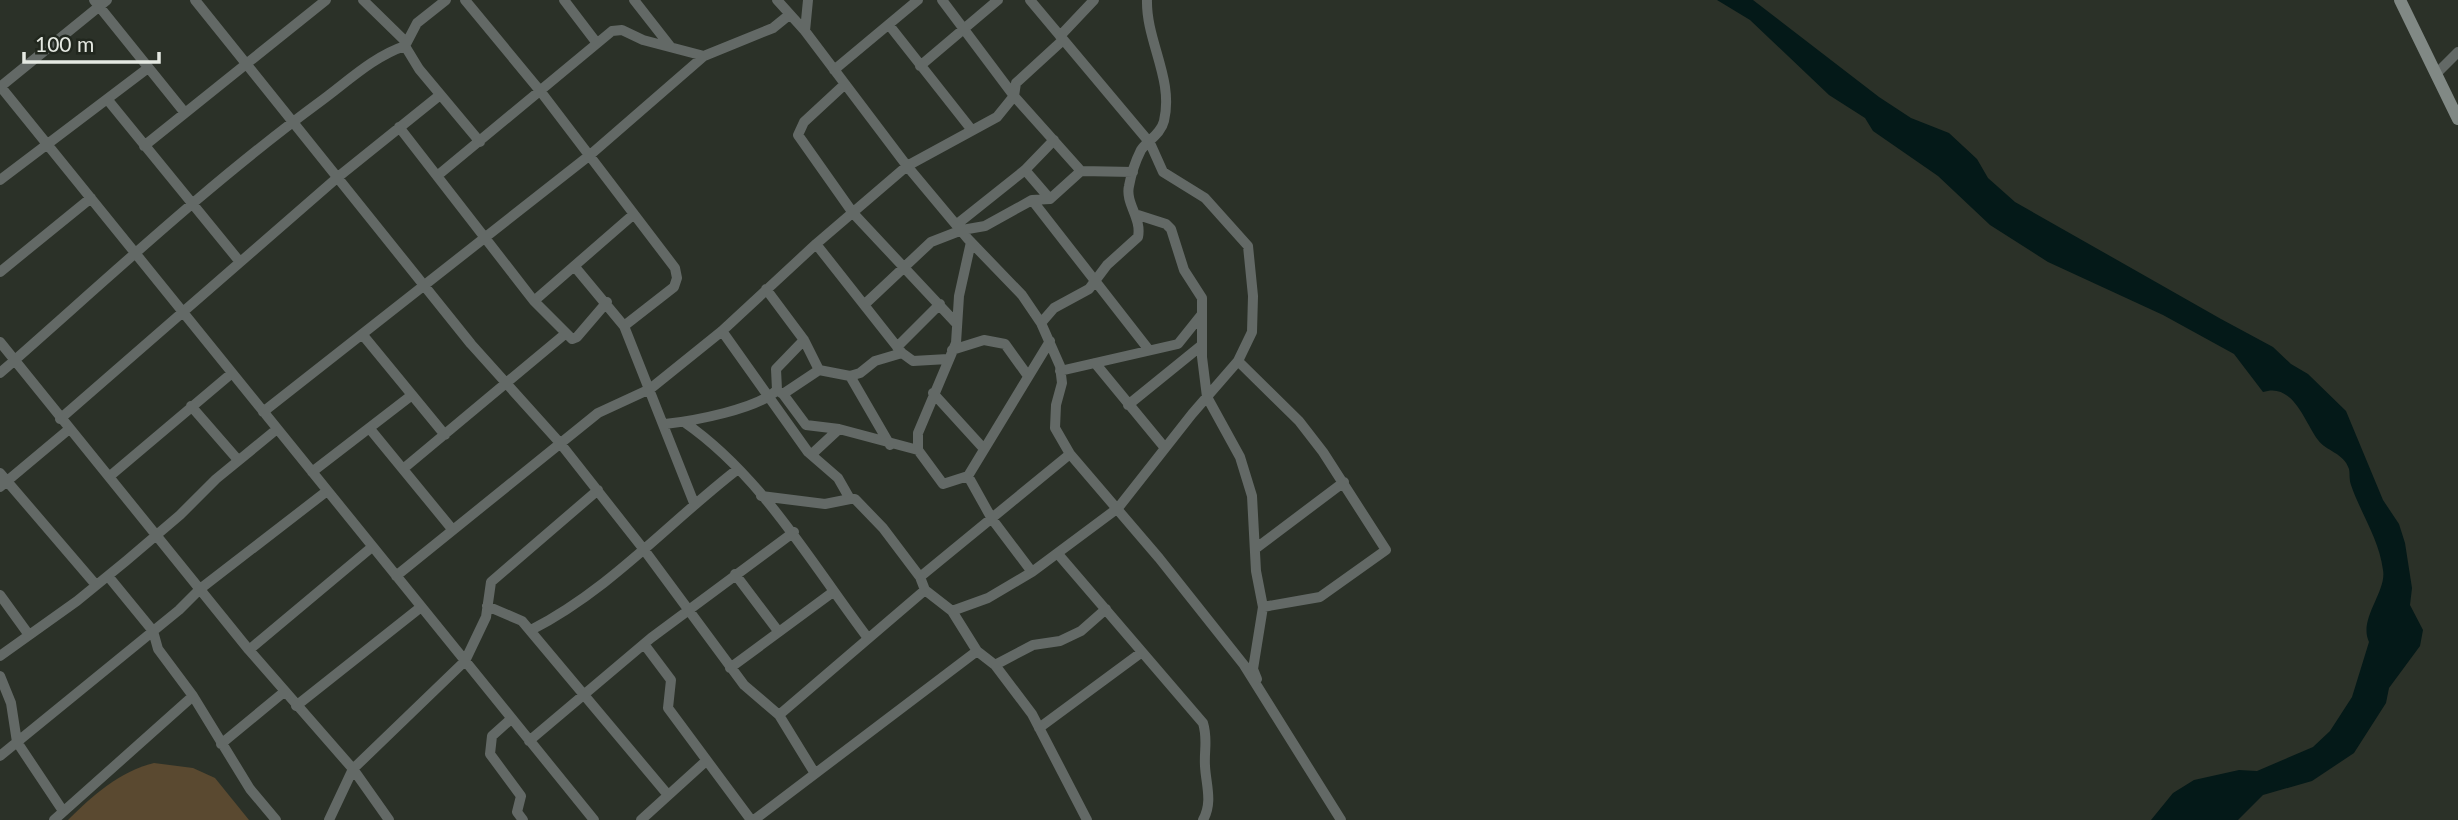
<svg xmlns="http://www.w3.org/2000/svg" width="2458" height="820" font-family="Lato,sans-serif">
<rect width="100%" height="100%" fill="#2b3128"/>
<path fill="#5a4930" d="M154,763L193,768L215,778L249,820H68C92,796 120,771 154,763Z"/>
<path fill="#041918" d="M1717,0H1753L1879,97L1911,118L1949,133L1977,159L1988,178L2015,202L2221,319L2273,347L2291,364L2308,374L2346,411L2383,500L2399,524L2405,543L2412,588L2410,605L2423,630L2420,646L2389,688L2386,703L2354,753L2312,781L2263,795L2238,820H2151L2173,793L2194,780L2239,770L2257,771L2313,747L2330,731L2352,697L2369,642C2358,619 2387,592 2383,570C2379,539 2361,514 2351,485C2349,479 2350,474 2349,469C2344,453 2326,451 2318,440C2304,421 2293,382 2263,392L2234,354L2163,315L2048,262L1990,225L1938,176L1873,131L1865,118L1829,95L1750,20Z"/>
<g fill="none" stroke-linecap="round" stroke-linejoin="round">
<path stroke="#636966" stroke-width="10" d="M94,0L185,113
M195,0L471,344L560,443L645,551L744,685L779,715L814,772
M363,0L405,41
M446,0L417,23L405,46L419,69L480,142
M465,0L541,92L675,268L677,278L674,287L624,326
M564,0L596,42
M634,0L670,46
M777,0L805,31L907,166L968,239L1022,295L1041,323L1060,366L1062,383L1056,405L1055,428L1070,454L1159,558L1244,665L1341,820
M942,0L1014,96L1081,171
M889,25L971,129
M805,31L808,0
M1060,36L1094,0
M920,66L998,0
M834,70L918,0
M2437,73L2458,52
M844,85L804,122L798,135L853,213L956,323
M0,86L594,820
M0,87L107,0
M107,99L240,262
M399,127L534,301L572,339L577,337L607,302
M144,146L326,0
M1025,170L1050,199
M437,176L612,31L622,30L643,40L704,56
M0,180L148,68
M1032,200L1149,350
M1138,215L1166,224L1171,229L1184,270L1202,298V357L1207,397L1240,457L1252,496L1256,571L1263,607L1253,669L1257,679
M956,225L1025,170L1054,140
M971,242L959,296L956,343L918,433V450L943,484L968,476L1050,341
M816,244L902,353
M575,267L624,326L694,503
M0,272L91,198
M766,289L804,340L819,370
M534,301L634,214
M865,304L931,242L962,230L985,226L1032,200L1050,199L1081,171L1133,172
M1041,323L1054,308L1089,289L1107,265L1138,237C1142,218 1125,203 1129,186C1131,175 1136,160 1141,150C1147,141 1161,134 1164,121C1174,79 1146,41 1147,0
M722,331L808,452L838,478L850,499H855L883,528L920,577L925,590L952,611L977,651
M362,334L445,435
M0,342L249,650L353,769L389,820
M897,347L940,304
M952,350L984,340L1005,344L1028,376
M1238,361L1299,421L1323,452L1386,550L1320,597L1263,607
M1095,363L1165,448
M1060,371L1178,344L1202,314
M0,373C105,281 208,184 321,101C347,82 374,56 405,46
M850,376L890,445
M777,390L776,369L804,340
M933,393L984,449
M783,394L806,425L839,429L918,450
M1128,405L1202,345
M191,406L238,460
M263,412L590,155L704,56L773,28L789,15
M60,419L338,177L440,95
M684,422C762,476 811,563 867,637
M665,424C693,421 758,409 777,390L783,394L819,370L850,376L860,373L875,361L902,353L913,361L948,359
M370,429L452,529
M812,454L839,429
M403,469L565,334
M312,472L412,395
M0,473L96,585
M110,476L232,373
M968,476L992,519L1032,572
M0,487L68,430
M761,496L825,504L850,499
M1255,549L1344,482
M1058,554L1203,723C1208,739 1204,750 1205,766C1206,785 1213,802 1203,820
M735,574L778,631
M108,576L153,631L158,649L193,696L250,789L276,820
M396,576L598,413L650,389L722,331L816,244L907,166L997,117L1014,96L1016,83L1063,40
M920,577L1070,454
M0,595L29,635
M487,606L522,621L668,795
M952,611L988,598L1032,572L1118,508L1192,414L1238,361L1252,332L1253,296L1248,246L1205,198L1163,172L1150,143L1030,0
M531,630C611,589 668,523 738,469
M644,644L671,680L668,708L751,820
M249,650L372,547
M0,656L77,601L126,561L180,515L216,479L277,429
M730,668L833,592
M0,676L11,703L17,742L63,811
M296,706L421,607
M779,715L925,590
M511,719L492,736L490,754L521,796L517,812L523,820
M1039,728L1142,652
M529,741L651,638L794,532
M221,744L284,692
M0,756L179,610L200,589L327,491
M54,820L193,696
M329,820L353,769L465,661L486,617L491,582L598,490
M641,820L706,761
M754,820L977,651L995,665
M1087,820L1032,714L995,665L1033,645L1060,641L1081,631L1106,609"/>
<path stroke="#818985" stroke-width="12" d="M2400,0L2458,119"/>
</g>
<path d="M24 52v10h135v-10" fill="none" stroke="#e5e9e2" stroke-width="3.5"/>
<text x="35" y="52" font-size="21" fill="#e5e9e2" stroke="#21271e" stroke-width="5" paint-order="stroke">100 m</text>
</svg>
